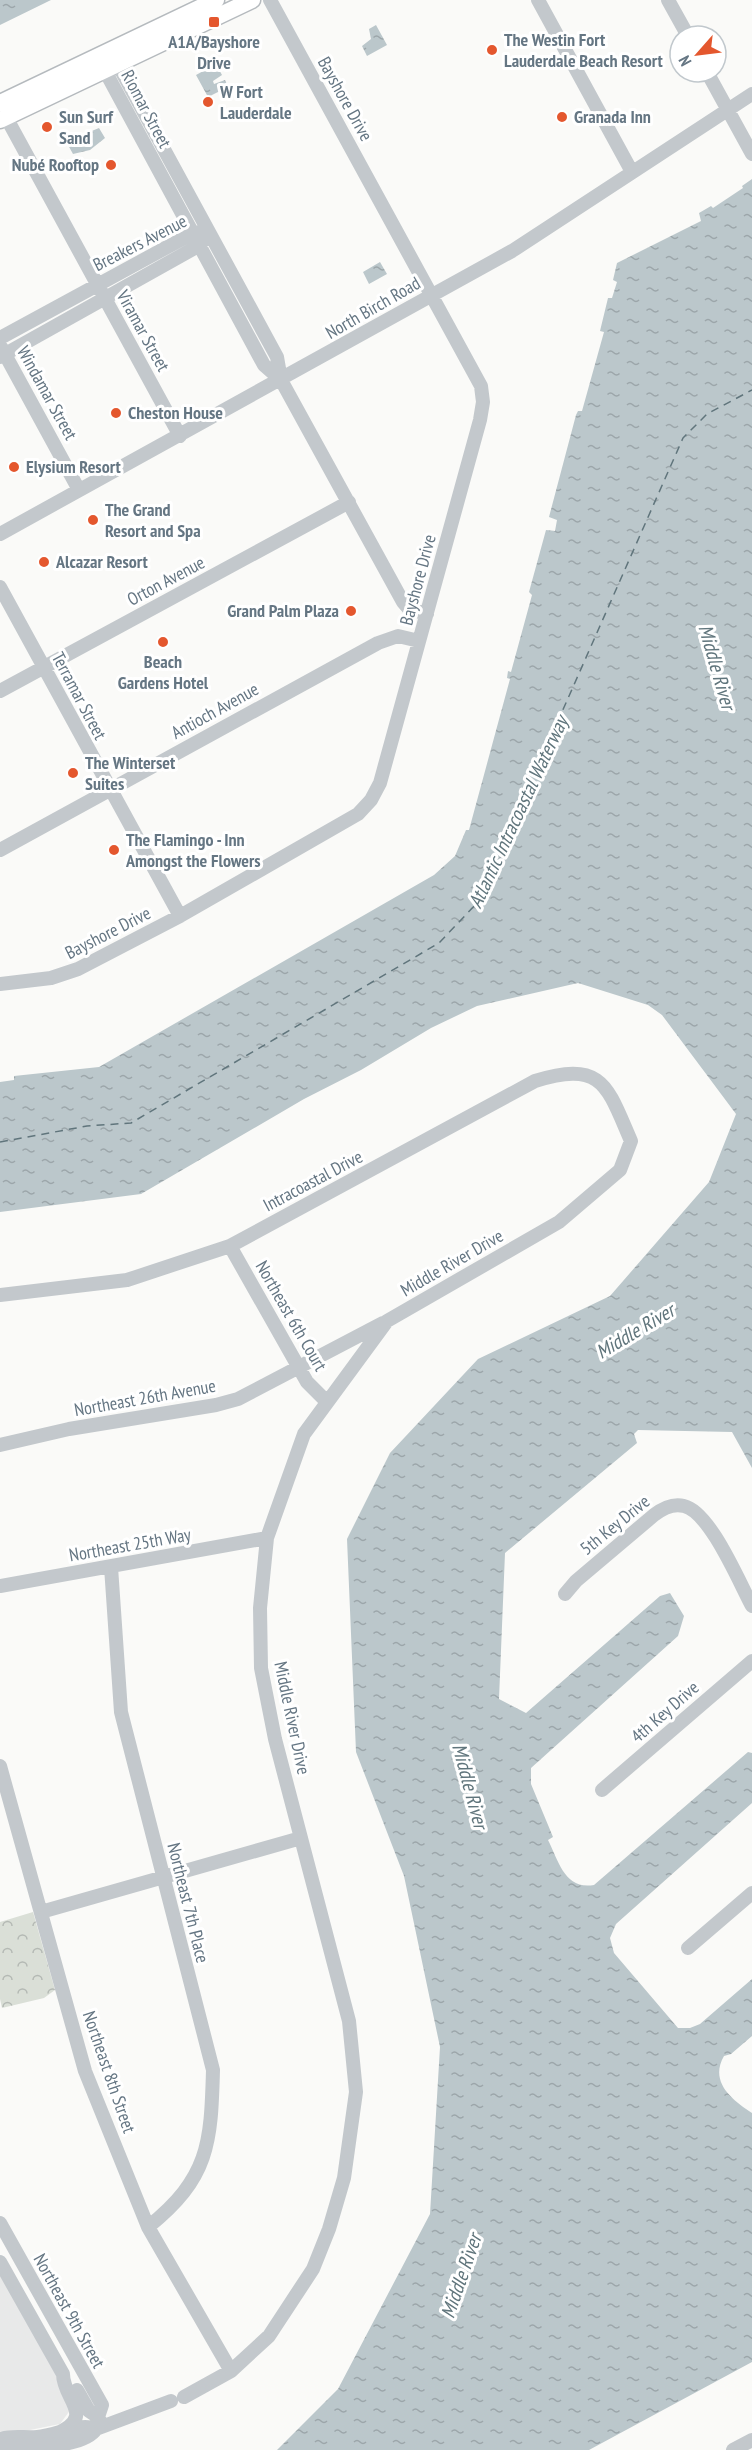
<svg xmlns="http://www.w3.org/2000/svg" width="752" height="2450" font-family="'PT Sans Narrow',sans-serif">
<defs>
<pattern id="forest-crowns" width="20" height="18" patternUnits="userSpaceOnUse" patternTransform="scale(1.5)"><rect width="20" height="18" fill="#dadfd7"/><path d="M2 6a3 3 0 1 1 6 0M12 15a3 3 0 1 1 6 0" fill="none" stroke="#b4b9b4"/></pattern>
<pattern id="water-ripples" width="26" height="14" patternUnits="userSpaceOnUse" patternTransform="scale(1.5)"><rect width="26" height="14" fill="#bbc7cb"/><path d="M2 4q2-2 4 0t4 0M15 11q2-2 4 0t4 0" fill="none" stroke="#9ca6aa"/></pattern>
</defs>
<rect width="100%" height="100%" fill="#fafaf8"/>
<path fill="#e8e9e9" d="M0,2275L59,2379L71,2409L60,2424L15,2433L0,2431Z"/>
<path fill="url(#forest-crowns)" d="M33,1912L55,1990L44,1998L2,2008L0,1999V1922Z"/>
<path fill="url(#water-ripples)" d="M0,0H51L0,25Z
M376,25L387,45L367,56L362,46L371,39L369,29Z
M216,64L222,75L213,81L214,84L225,80L228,87L208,97L196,75Z
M99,128L105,138L90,150L73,154L68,145L82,135Z
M752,179V1468L732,1432L638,1430L634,1434L637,1443L505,1553L499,1699L526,1713L660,1596L670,1593L684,1616L678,1636L531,1768V1784L553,1837L548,1840C559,1862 565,1890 594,1885L748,1752L752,1753V1803L616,1924L610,1938L614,1953L678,2028H690L700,2024L752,1979V2036L731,2054L724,2056C709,2082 732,2100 752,2113V2362L589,2450H277L338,2389L430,2214L440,2047L404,1876L356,1752L347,1539L390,1453L478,1359L610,1296L709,1182L736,1114L662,1015L648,1005L578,983L477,1006L431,1028L361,1070L304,1099L141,1194L0,1212V1082L14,1080V1076L99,1067L434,875L455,856L466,830H469L510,679L507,678L508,671L511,672L532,595L529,592L546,530L555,531L557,520L549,517L576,415L578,411H582L604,332L600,331L608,298H612L617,282L613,280L617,263L701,221L699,213L711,206L713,208L743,188L742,186Z
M380,262L387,274L369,284L363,272Z"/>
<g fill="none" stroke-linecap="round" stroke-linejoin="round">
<path stroke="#60757c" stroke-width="1.5" stroke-dasharray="8 6" stroke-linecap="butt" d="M0,1142L87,1126L131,1123L439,943L478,902L683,438L707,414L752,390"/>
<g stroke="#b5babe" stroke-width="19">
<path id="major" d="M0,103L216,0
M0,120L252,0"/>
</g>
<path stroke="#c3c8cc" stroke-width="14" d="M538,0L632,172
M668,0L688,36
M110,57L117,63L277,357L281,380
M104,60V69L264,365L281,380L403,602L409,609L427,614
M707,72L752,154
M6,117L180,436
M0,338L193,233L201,232
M1,347L79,490
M0,357L200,245L205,238
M0,534L512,251L752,94
M0,587L180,916
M0,691L349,502
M0,850L378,643L398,636L419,641
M0,984L51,978L78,969L180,916L358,814L371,800L380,783L480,420L483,402L481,386L270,0
M230,1246L307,1382L326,1401
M0,1295L127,1280L230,1246L535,1081C603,1060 607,1086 631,1141L620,1170L559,1222L387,1321L304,1434L267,1538L260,1608L261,1668L275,1739L349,2021L356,2092L344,2178L329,2229L313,2269L269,2336L231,2371L184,2397
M0,1445L69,1429L216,1405L238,1399L383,1323
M111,1567L121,1712L213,2070C211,2144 209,2178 148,2227
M0,1586L267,1538
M565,1594L576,1581L654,1515C663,1508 673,1503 684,1506C710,1512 739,1582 752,1606
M0,1766L85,2071L148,2227L231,2371
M602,1790L752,1661
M41,1912L301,1838
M688,1948L752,1893
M0,2223L102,2405L98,2417
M0,2262L63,2374C63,2400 97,2416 56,2434
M77,2390L89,2411L98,2417L102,2425
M0,2439C12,2435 24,2438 37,2437C56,2436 79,2422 96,2429
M0,2444C19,2450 84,2448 96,2429L171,2401
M733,2450L752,2440"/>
<use href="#major" stroke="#fff" stroke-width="16"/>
</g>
<g fill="#e4572e" stroke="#fff" stroke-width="2">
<rect x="208" y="16" width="12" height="12" rx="3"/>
<circle cx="492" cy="50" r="6"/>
<circle cx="208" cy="102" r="6"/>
<circle cx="562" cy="117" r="6"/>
<circle cx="47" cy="127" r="6"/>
<circle cx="111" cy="165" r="6"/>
<circle cx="116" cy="413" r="6"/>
<circle cx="14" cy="467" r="6"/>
<circle cx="93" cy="520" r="6"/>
<circle cx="44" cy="562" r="6"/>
<circle cx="351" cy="611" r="6"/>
<circle cx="163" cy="642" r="6"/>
<circle cx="73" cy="773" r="6"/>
<circle cx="114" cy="850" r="6"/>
</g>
<g text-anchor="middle" stroke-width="6" stroke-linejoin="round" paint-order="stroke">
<g font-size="18" font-weight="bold" fill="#657683" stroke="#fff" text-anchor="start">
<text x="504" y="46">The Westin Fort<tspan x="504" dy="21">Lauderdale Beach Resort</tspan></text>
<text x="214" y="48" text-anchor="middle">A1A/Bayshore<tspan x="214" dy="21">Drive</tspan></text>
<text x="220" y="98">W Fort<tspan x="220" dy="21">Lauderdale</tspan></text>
<text x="59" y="123">Sun Surf<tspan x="59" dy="21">Sand</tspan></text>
<text x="574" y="123">Granada Inn</text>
<text x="99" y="171" text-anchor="end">Nubé Rooftop</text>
<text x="128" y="419">Cheston House</text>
<text x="26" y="473">Elysium Resort</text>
<text x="105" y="516">The Grand<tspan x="105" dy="21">Resort and Spa</tspan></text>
<text x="56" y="568">Alcazar Resort</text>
<text x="339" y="617" text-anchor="end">Grand Palm Plaza</text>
<text x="163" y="668" text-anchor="middle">Beach<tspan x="163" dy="21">Gardens Hotel</tspan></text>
<text x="85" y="769">The Winterset<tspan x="85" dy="21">Suites</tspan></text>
<text x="126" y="846">The Flamingo - Inn<tspan x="126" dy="21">Amongst the Flowers</tspan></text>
</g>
<g font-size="18" fill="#657683" stroke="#fff">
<text transform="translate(345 99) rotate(61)" y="6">Bayshore Drive</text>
<text transform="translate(146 109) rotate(62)" y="6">Riomar Street</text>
<text transform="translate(140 243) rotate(-27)" y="6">Breakers Avenue</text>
<text transform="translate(373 308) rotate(-30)" y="6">North Birch Road</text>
<text transform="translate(143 331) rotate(61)" y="6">Viramar Street</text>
<text transform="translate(47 393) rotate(61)" y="6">Windamar Street</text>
<text transform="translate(418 580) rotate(-75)" y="6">Bayshore Drive</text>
<text transform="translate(166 581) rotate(-28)" y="6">Orton Avenue</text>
<text transform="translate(79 696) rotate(62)" y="6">Terramar Street</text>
<text transform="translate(215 711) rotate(-29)" y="6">Antioch Avenue</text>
<text transform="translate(108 933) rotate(-27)" y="6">Bayshore Drive</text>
<text transform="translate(313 1181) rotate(-28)" y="6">Intracoastal Drive</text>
<text transform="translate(452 1263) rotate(-30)" y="6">Middle River Drive</text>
<text transform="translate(291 1316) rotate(60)" y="6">Northeast 6th Court</text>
<text transform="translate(145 1398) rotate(-10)" y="6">Northeast 26th Avenue</text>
<text transform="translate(615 1525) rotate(-39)" y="6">5th Key Drive</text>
<text transform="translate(130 1545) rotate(-10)" y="6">Northeast 25th Way</text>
<text transform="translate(665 1712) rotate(-41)" y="6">4th Key Drive</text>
<text transform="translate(292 1718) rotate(78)" y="6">Middle River Drive</text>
<text transform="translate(188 1903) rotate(76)" y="6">Northeast 7th Place</text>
<text transform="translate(109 2072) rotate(71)" y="6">Northeast 8th Street</text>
<text transform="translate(69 2311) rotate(61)" y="6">Northeast 9th Street</text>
</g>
<g font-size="20" font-style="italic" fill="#60757c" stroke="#fff">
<text transform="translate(717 667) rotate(74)" y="7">Middle River</text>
<text transform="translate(518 812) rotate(-65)" y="7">Atlantic Intracoastal Waterway</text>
<text transform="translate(635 1331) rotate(-31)" y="7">Middle River</text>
<text transform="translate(470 1786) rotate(75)" y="7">Middle River</text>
<text transform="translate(461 2276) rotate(-71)" y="7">Middle River</text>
</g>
</g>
<g transform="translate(698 54) rotate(242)"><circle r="28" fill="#ffffff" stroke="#c1c8cd" stroke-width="1.5"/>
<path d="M0-4.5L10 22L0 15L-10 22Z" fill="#e4572e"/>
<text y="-9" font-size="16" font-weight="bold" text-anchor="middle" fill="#657683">N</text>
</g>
</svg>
